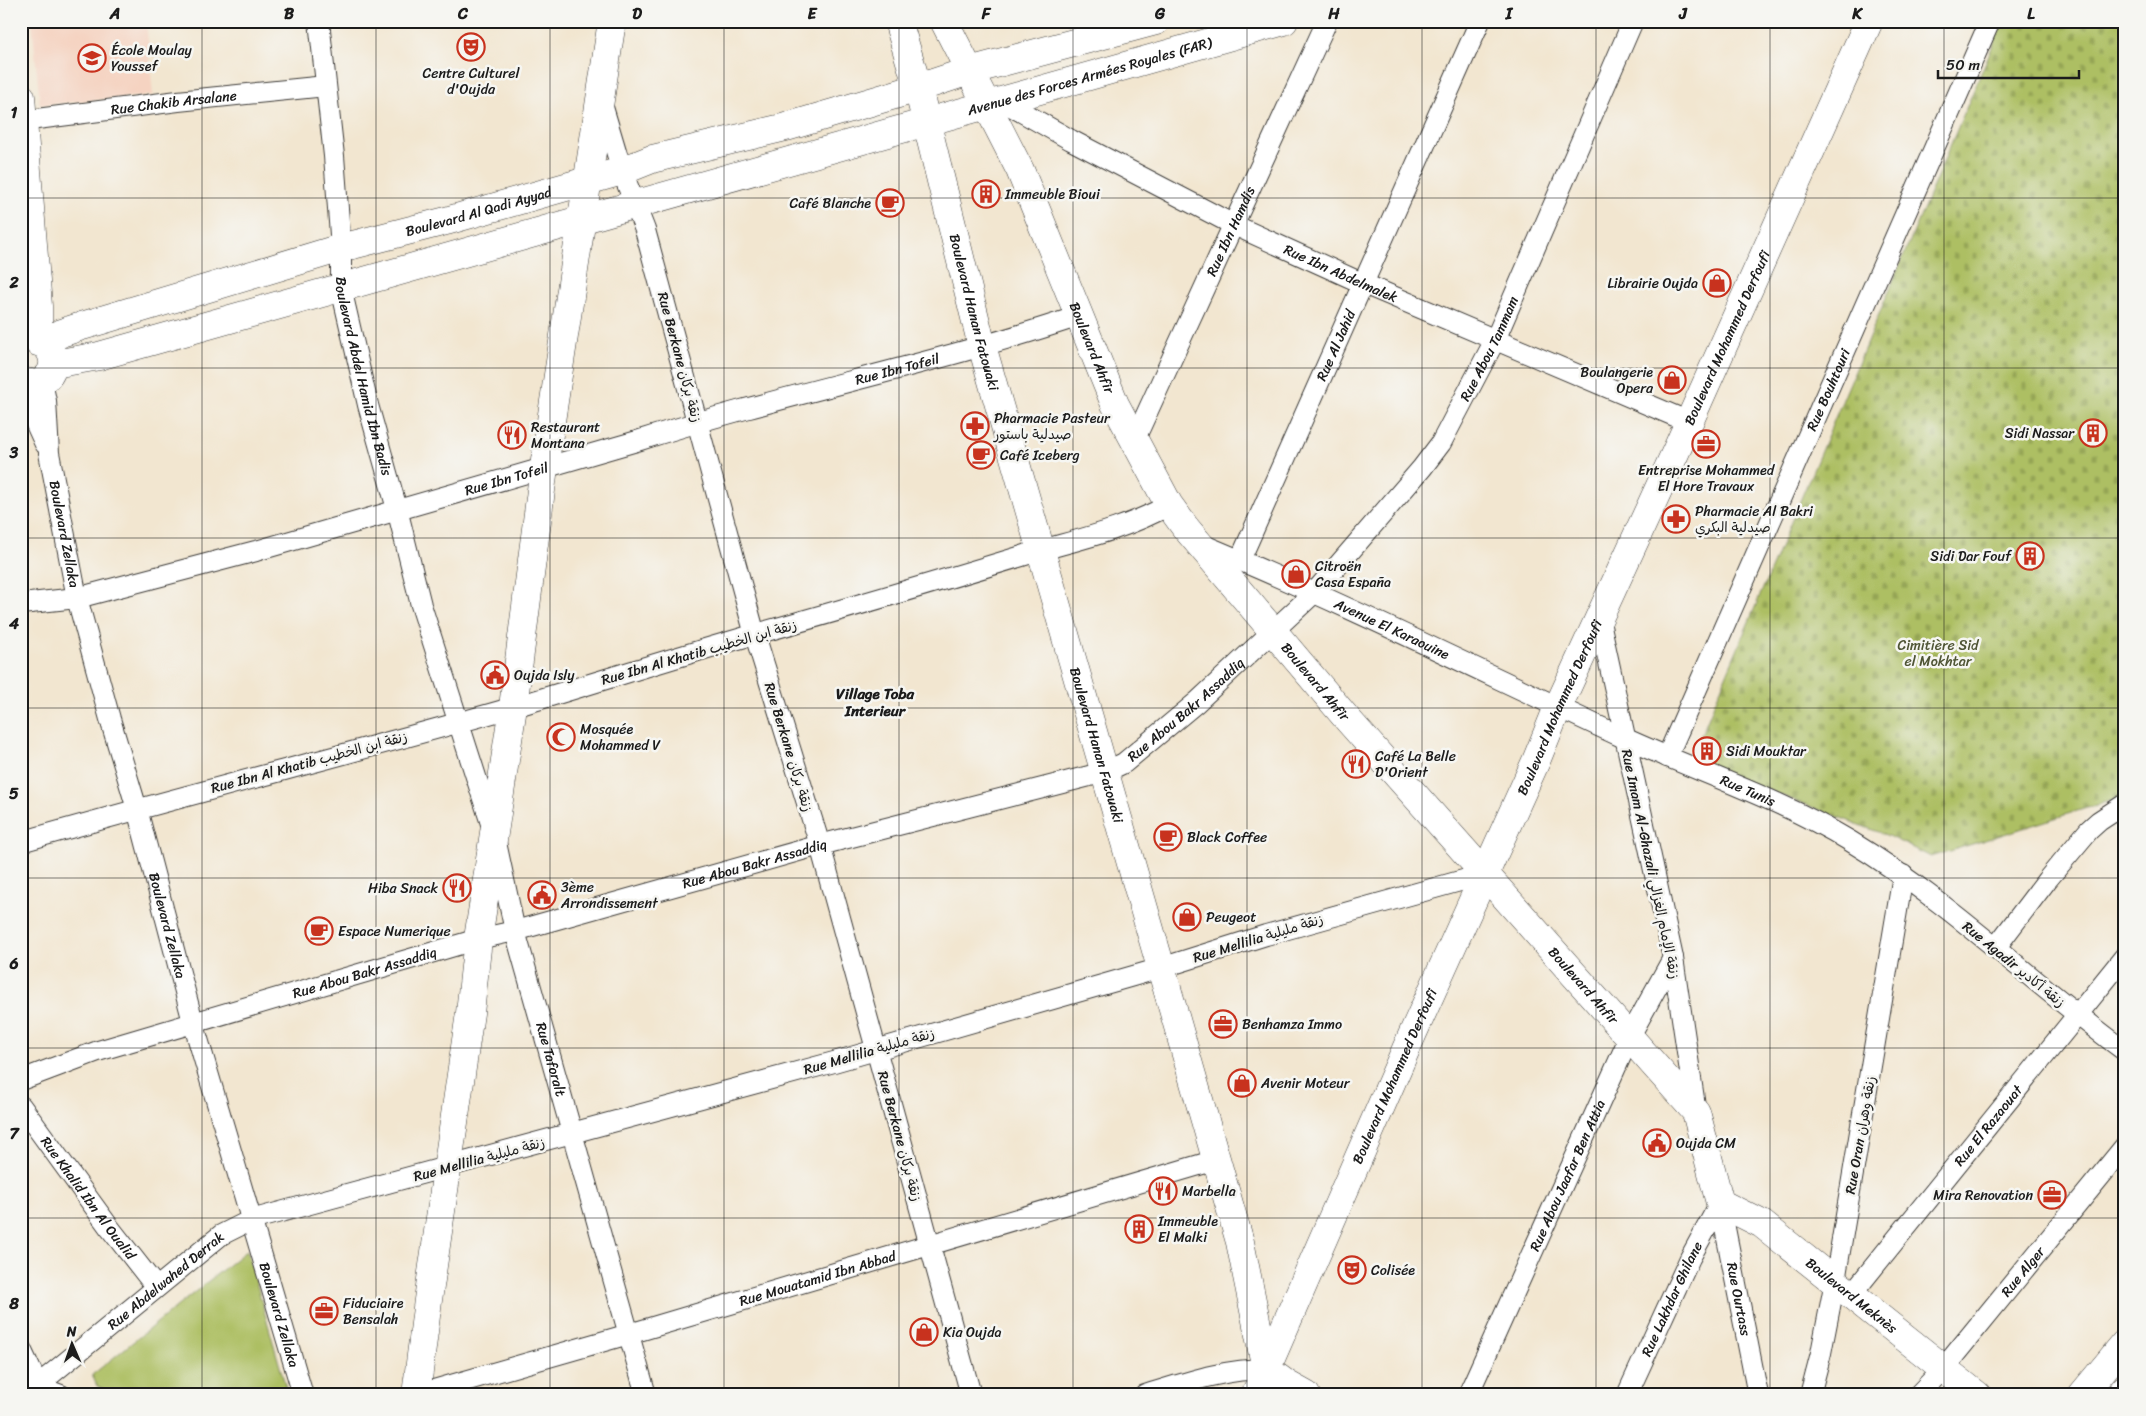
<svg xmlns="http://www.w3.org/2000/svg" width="2146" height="1416" font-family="Sriracha,'Playpen Sans Arabic',sans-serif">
<defs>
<pattern id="cemetery-stones" width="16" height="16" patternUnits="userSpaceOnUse" patternTransform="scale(1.25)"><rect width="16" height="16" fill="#adbf63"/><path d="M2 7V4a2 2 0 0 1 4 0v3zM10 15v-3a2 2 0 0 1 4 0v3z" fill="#94a455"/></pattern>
</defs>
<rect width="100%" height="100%" fill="#f6f6f2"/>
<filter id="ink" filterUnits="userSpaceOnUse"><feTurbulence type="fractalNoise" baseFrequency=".02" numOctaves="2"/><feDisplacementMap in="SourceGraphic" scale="10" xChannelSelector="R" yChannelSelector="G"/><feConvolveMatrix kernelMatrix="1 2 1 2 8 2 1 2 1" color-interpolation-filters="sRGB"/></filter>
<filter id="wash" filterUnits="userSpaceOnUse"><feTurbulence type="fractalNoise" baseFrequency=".0096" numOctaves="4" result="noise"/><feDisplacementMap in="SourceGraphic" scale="20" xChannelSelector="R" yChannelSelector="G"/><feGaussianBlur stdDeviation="1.12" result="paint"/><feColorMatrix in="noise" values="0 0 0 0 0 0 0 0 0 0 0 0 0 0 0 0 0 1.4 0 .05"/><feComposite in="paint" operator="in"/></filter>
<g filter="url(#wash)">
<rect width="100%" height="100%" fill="#f2e6d0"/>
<path fill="#f5d3c1" d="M32,21H146L153,95L40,105Z"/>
<path fill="url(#cemetery-stones)" stroke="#646e40" d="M2003,21H2125V796L1931,857L1886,835L1690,761Z"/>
<path fill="#adbf63" stroke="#646e40" d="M247,1250L288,1395H119L97,1386L92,1375Z"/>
</g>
<g filter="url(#ink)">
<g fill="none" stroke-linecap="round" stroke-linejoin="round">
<g stroke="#3c3a37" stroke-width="22">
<g id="street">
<path id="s1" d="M319,21L334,156L341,248V288L368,405L397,509L421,605L494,833L515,931L646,1395"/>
<path id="s2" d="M1004,102L1071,140L1234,225L1364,284L1689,422"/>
<path d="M602,104L622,171L645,230L755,635L820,845L971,1395"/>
<path id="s3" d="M21,121L178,101L326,86"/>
<path d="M23,382L30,411L45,444"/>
<path id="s4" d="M42,382L46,401L49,453L77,598L110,719L137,809L193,1022L303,1395"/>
<path id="s5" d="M1134,441L1327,21"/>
<path id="s6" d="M1201,544C1344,603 1482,672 1622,737C1698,772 1779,798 1850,841C1949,901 2032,983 2125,1051"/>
<path id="s7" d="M1240,560L1480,21"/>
<path id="s8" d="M21,604L77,598L256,551L637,441C782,394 934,365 1079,316"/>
<path d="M1599,617L1673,958L1696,1112"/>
<path id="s9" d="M1667,757L1990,21"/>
<path d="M21,842C185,795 350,754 514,707C595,683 675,657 756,634C845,609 933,583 1022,556C1074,540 1120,532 1169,505"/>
<path d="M1996,947L2047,880L2089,830L2099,821L2125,804"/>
<path id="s10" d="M21,1080L98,1051L478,939L515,931L820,845L1105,772L1124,763L1197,702L1315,592L1422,468L1441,443L1495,340L1633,21"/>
<path id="s11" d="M21,1106L109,1227L156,1287"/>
<path id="s12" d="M1720,1203L1758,1395"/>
<path id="s13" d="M1851,1295L2125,956"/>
<path d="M21,1349L38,1385"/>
<path d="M21,1380L61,1395"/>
<path id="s14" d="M38,1385L221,1235L251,1220L834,1062L1161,968L1266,935L1485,874"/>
<path id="s15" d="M416,1395L629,1334L1216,1160"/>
<path d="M1145,1395C1185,1383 1224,1369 1266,1369"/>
<path id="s16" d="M1468,1395L1630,1036L1673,958"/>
<path id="s17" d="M1627,1395L1690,1258L1720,1203"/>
<path d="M1810,1395L1821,1353L1835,1281L1903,875"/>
<path id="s18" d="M1918,1395L1943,1369L2125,1146"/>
</g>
</g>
<g stroke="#3c3a37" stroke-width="29">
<g id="secondary">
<path id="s19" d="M898,21L918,88L982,346L1240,1242L1266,1369L1288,1385L1306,1395"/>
<path id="s20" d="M944,21L1020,170L1115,404L1169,505L1185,527L1349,721L1696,1112L1720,1203L1762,1224L1977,1395"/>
<path d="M21,97L38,306V342"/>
<path id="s21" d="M43,344L61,333L82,326L341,248L446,221L622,171L652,159L786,127L918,88L969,71L1156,21"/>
<path id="s22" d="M54,364L99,356L184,332L1284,21"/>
<path d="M21,381L36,384C53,378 58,362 48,348"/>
<path id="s23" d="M1255,1395L1413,1033L1536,761L1558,707L1677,449L1869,21"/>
</g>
</g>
<g stroke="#3c3a37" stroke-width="29">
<path id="primary" d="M416,1395L428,1300L470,1013L478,939L513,707L544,467L612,21
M2082,1395L2125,1343
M2120,1395L2125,1389"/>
</g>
<use href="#street" stroke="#fff" stroke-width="20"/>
<use href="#secondary" stroke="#fff" stroke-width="28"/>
<use href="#primary" stroke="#fff" stroke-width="28"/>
</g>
</g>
<path fill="none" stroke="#1c1c1c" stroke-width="1" stroke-opacity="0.55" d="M202,21V1395M376,21V1395M550,21V1395M724,21V1395M899,21V1395M1073,21V1395M1247,21V1395M1422,21V1395M1596,21V1395M1770,21V1395M1944,21V1395M21,198H2125M21,368H2125M21,538H2125M21,708H2125M21,878H2125M21,1048H2125M21,1218H2125"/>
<defs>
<g id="theatre-ring" transform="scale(1.4375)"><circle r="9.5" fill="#f6f6f2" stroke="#c8321e" stroke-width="1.5"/><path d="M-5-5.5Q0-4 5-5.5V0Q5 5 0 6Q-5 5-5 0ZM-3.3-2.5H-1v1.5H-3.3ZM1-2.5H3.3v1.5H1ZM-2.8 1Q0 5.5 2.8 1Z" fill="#c8321e"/></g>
<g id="school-ring" transform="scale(1.4375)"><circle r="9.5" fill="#f6f6f2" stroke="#c8321e" stroke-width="1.5"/><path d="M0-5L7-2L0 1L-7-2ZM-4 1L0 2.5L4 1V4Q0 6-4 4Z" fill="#c8321e"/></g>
<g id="building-ring" transform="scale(1.4375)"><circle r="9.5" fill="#f6f6f2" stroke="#c8321e" stroke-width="1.5"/><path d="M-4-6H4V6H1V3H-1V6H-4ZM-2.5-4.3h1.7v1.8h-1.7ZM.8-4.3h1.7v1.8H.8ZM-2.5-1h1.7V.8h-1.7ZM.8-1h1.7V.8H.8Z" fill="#c8321e"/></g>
<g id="cafe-ring" transform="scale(1.4375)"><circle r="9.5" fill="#f6f6f2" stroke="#c8321e" stroke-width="1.5"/><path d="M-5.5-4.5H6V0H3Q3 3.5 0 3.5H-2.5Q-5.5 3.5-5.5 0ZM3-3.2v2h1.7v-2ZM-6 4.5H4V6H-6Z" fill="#c8321e"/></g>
<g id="shop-ring" transform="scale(1.4375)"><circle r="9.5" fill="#f6f6f2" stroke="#c8321e" stroke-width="1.5"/><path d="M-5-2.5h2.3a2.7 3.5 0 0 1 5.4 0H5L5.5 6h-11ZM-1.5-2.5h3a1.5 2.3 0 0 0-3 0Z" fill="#c8321e"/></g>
<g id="pharmacy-ring" transform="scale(1.4375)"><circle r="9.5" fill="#f6f6f2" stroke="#c8321e" stroke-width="1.5"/><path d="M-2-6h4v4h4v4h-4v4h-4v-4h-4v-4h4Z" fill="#c8321e"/></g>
<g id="restaurant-ring" transform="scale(1.4375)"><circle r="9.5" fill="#f6f6f2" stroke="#c8321e" stroke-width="1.5"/><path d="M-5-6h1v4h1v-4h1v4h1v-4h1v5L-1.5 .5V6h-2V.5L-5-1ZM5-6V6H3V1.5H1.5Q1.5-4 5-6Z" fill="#c8321e"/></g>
<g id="office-ring" transform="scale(1.4375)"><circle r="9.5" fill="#f6f6f2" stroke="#c8321e" stroke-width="1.5"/><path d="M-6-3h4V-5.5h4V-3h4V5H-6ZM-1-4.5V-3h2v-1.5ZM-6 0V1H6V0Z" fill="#c8321e"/></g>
<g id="civic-ring" transform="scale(1.4375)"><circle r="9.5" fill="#f6f6f2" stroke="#c8321e" stroke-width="1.5"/><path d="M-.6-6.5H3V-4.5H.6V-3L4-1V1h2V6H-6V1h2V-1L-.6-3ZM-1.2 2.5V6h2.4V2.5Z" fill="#c8321e"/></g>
<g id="mosque-ring" transform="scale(1.4375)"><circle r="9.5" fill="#f6f6f2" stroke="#c8321e" stroke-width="1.5"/><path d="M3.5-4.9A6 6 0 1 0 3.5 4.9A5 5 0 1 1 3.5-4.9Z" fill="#c8321e"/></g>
</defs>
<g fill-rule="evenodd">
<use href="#theatre-ring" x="471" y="47"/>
<use href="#school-ring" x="92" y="58"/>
<use href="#building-ring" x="986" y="194"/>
<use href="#cafe-ring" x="890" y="203"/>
<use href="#shop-ring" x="1717" y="283"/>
<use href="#shop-ring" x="1672" y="380"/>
<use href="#pharmacy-ring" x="975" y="426"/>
<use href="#building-ring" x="2093" y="433"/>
<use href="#restaurant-ring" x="512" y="435"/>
<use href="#office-ring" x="1706" y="444"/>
<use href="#cafe-ring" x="981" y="455"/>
<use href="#pharmacy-ring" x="1676" y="519"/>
<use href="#building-ring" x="2030" y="556"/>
<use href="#shop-ring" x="1296" y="574"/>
<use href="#civic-ring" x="495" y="675"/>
<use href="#mosque-ring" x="561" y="737"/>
<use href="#building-ring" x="1707" y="751"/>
<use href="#restaurant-ring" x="1356" y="764"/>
<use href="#cafe-ring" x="1168" y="837"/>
<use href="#restaurant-ring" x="457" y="888"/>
<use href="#civic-ring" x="542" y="895"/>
<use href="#shop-ring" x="1187" y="917"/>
<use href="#cafe-ring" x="319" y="931"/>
<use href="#office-ring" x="1223" y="1024"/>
<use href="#shop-ring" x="1242" y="1083"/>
<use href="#civic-ring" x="1657" y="1143"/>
<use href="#restaurant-ring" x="1163" y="1191"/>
<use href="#office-ring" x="2052" y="1195"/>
<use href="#building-ring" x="1139" y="1229"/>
<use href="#theatre-ring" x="1352" y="1270"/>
<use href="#office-ring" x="324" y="1311"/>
<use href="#shop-ring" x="924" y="1332"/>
</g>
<g text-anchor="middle" stroke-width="5" stroke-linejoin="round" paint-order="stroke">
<g font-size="14" fill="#1c1c1c" stroke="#f6f6f2" text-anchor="start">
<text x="111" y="55">École Moulay<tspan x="111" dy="16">Youssef</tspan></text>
<text x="471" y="78" text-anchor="middle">Centre Culturel<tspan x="471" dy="16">d'Oujda</tspan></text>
<text x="1005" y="199">Immeuble Bioui</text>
<text x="871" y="208" text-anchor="end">Café Blanche</text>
<text x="1698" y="288" text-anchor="end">Librairie Oujda</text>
<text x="1653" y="377" text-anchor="end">Boulangerie<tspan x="1653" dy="16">Opera</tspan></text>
<text x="994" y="423">Pharmacie Pasteur<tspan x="994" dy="16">صيدلية باستور</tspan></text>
<text x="531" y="432">Restaurant<tspan x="531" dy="16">Montana</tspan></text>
<text x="2074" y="438" text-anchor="end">Sidi Nassar</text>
<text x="1000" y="460">Café Iceberg</text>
<text x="1706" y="475" text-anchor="middle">Entreprise Mohammed<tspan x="1706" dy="16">El Hore Travaux</tspan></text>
<text x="1695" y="516">Pharmacie Al Bakri<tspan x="1695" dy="16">صيدلية البكري</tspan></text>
<text x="2011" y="561" text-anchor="end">Sidi Dar Fouf</text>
<text x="1315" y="571">Citroën<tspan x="1315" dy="16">Casa España</tspan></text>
<text x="514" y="680">Oujda Isly</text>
<text x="580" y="734">Mosquée<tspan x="580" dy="16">Mohammed V</tspan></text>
<text x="1726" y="756">Sidi Mouktar</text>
<text x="1375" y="761">Café La Belle<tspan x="1375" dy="16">D'Orient</tspan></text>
<text x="1187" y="842">Black Coffee</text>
<text x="561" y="892">3ème<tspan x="561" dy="16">Arrondissement</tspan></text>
<text x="438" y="893" text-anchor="end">Hiba Snack</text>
<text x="1206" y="922">Peugeot</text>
<text x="338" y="936">Espace Numerique</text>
<text x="1242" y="1029">Benhamza Immo</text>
<text x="1261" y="1088">Avenir Moteur</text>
<text x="1676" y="1148">Oujda CM</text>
<text x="1182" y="1196">Marbella</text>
<text x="2033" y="1200" text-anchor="end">Mira Renovation</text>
<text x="1158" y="1226">Immeuble<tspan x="1158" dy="16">El Malki</tspan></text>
<text x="1371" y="1275">Colisée</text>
<text x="343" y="1308">Fiduciaire<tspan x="343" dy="16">Bensalah</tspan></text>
<text x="943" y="1337">Kia Oujda</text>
</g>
<g font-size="14" fill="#1c1c1c" stroke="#f6f6f2">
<text dy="5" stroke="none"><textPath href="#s22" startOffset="1075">Avenue des Forces Armées Royales (FAR)</textPath></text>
<text dy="5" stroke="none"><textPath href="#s3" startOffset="154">Rue Chakib Arsalane</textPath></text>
<text dy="5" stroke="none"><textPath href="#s21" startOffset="456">Boulevard Al Qadi Ayyad</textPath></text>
<text dy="5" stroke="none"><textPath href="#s5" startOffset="231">Rue Ibn Hamdis</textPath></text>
<text dy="5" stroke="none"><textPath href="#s2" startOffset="378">Rue Ibn Abdelmalek</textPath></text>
<text dy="5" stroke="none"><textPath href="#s19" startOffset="301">Boulevard Hanan Fatouaki</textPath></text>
<text dy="5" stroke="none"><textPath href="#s23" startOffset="1158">Boulevard Mohammed Derfoufi</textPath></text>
<text dy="5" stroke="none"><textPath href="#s7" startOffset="235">Rue Al Jahid</textPath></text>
<text dy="5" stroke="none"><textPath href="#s20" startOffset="359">Boulevard Ahfir</textPath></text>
<text dy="5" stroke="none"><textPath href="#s10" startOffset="1706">Rue Abou Tammam</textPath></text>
<text transform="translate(680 357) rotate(75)" y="5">Rue Berkane زنقة بركان</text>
<text dy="5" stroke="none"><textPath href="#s8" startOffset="908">Rue Ibn Tofeil</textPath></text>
<text dy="5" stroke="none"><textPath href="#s1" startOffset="359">Boulevard Abdel Hamid Ibn Badis</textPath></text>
<text dy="5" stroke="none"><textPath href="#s9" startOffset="401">Rue Bouhtouri</textPath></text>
<text dy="5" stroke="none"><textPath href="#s8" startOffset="502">Rue Ibn Tofeil</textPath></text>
<text dy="5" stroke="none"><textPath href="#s4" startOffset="154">Boulevard Zellaka</textPath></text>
<text dy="5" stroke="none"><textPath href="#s6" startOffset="209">Avenue El Karaouine</textPath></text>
<text transform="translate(699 652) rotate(-16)" y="5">Rue Ibn Al Khatib زنقة ابن الخطيب</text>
<text dy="5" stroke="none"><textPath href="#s20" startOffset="764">Boulevard Ahfir</textPath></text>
<text dy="5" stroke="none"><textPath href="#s23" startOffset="752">Boulevard Mohammed Derfoufi</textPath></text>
<text dy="5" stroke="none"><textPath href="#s10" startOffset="1230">Rue Abou Bakr Assaddiq</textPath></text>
<text dy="5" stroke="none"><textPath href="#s19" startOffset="751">Boulevard Hanan Fatouaki</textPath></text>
<text transform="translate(789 747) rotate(73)" y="5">Rue Berkane زنقة بركان</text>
<text transform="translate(309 762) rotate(-15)" y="5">Rue Ibn Al Khatib زنقة ابن الخطيب</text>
<text dy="5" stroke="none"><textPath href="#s6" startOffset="600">Rue Tunis</textPath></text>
<text dy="5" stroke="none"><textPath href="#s10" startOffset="765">Rue Abou Bakr Assaddiq</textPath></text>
<text transform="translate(1651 864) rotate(78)" y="5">Rue Imam Al-Ghazali زنقة الإمام الغزالي</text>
<text dy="5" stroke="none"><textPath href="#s4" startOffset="559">Boulevard Zellaka</textPath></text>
<text transform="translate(1258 938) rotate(-17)" y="5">Rue Mellilia زنقة مليلية</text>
<text transform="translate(2014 964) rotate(39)" y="5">Rue Agadir زنقة أكادير</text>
<text dy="5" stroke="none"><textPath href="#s10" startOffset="360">Rue Abou Bakr Assaddiq</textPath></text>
<text dy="5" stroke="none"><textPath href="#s20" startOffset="1169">Boulevard Ahfir</textPath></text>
<text transform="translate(869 1051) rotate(-16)" y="5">Rue Mellilia زنقة مليلية</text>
<text dy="5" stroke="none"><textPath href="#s1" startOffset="1068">Rue Taforalt</textPath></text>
<text dy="5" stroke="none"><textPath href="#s23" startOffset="348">Boulevard Mohammed Derfoufi</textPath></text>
<text dy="5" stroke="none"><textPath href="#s13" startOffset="218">Rue El Razaouat</textPath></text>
<text transform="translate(1860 1135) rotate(-80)" y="5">Rue Oran زنقة وهران</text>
<text transform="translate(900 1136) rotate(75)" y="5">Rue Berkane زنقة بركان</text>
<text transform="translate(479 1159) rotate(-15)" y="5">Rue Mellilia زنقة مليلية</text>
<text dy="5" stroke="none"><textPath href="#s16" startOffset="241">Rue Abou Jaafar Ben Attia</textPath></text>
<text dy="5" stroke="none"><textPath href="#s11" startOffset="114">Rue Khalid Ibn Al Oualid</textPath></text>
<text dy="5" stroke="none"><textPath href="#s18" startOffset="162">Rue Alger</textPath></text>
<text dy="5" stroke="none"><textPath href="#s15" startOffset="418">Rue Mouatamid Ibn Abbad</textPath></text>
<text dy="5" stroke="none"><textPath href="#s14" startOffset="165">Rue Abdelwahed Derrak</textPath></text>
<text dy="5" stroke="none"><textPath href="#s20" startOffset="1594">Boulevard Meknès</textPath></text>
<text dy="5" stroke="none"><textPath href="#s17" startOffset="106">Rue Lakhdar Ghilane</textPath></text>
<text dy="5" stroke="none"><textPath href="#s12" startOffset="98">Rue Ourtass</textPath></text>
<text dy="5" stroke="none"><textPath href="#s4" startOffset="964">Boulevard Zellaka</textPath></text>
</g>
<g font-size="14" fill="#4f5535" stroke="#f6f6f2">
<text x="1938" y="650">Cimitière Sid<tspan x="1938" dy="16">el Mokhtar</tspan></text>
</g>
<g font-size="15" font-weight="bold" fill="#1c1c1c" stroke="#f6f6f2">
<text x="875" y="699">Village Toba<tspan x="875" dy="17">Interieur</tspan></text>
</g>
</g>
<rect width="2146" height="1416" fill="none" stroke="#f6f6f2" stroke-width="55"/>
<g transform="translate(72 1344) rotate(358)" stroke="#f6f6f2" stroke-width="4" paint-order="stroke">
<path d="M0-4L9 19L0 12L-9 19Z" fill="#1c1c1c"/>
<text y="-8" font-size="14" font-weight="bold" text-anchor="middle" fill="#1c1c1c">N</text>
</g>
<path d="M1938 70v8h141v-8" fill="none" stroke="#1c1c1c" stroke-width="2.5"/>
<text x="1946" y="70" font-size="15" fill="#1c1c1c" stroke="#f6f6f2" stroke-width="4" paint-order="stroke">50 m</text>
<rect x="28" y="28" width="2090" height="1360" fill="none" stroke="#1c1c1c" stroke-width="2"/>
<g font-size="16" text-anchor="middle" font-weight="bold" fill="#1c1c1c">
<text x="115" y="19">A</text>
<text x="289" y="19">B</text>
<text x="463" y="19">C</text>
<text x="637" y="19">D</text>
<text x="812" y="19">E</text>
<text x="986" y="19">F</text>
<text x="1160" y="19">G</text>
<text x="1334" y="19">H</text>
<text x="1509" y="19">I</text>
<text x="1683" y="19">J</text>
<text x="1857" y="19">K</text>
<text x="2031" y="19">L</text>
<text x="14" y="118">1</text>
<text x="14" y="288">2</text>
<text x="14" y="458">3</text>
<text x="14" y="629">4</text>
<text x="14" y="799">5</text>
<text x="14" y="969">6</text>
<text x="14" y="1139">7</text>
<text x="14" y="1309">8</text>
</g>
</svg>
